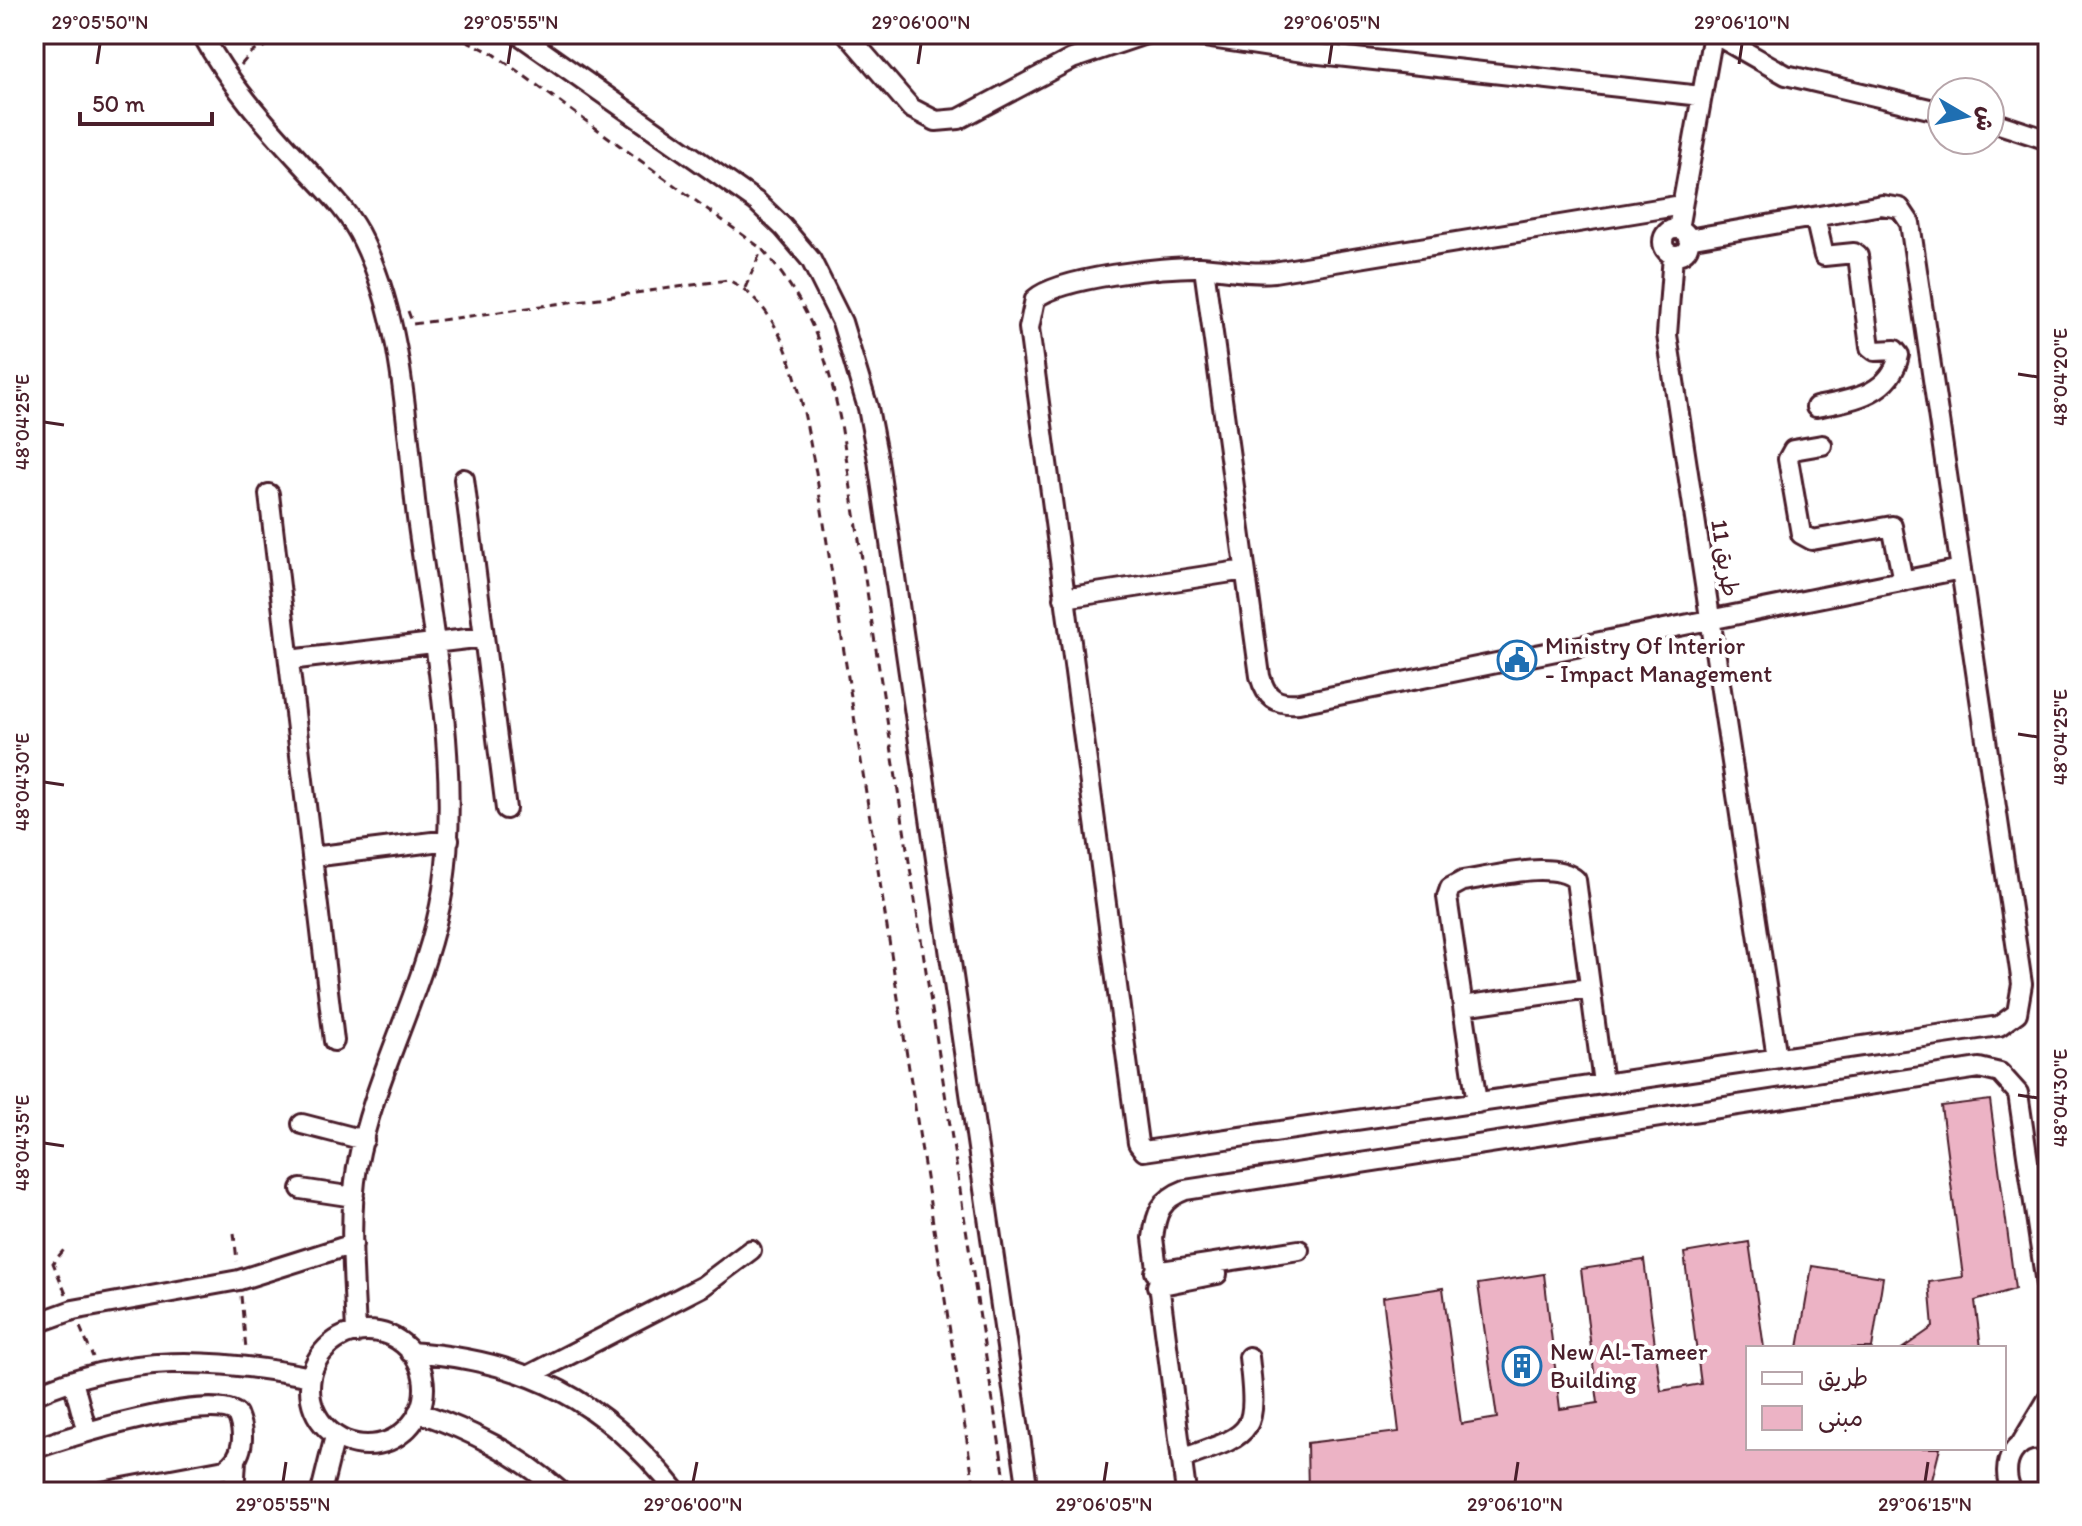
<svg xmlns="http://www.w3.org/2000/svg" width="2082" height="1526" font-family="Itim,'Playpen Sans Arabic',sans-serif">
<rect width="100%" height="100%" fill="#fff"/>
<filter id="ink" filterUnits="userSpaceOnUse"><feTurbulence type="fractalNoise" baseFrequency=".0125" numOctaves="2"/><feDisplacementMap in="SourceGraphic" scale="16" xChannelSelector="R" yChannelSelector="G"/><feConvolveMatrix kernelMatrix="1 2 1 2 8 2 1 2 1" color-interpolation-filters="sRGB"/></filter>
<g filter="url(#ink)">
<path fill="#ecb3c5" stroke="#4a1f2b" stroke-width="2" d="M1990,1100L2015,1289L1975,1301L1981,1348H1903L1933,1327L1929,1282L1963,1277L1941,1106Z
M1749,1242L1764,1348H1748V1448H1940L1929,1492H1308L1307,1443L1399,1432L1383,1297L1443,1288L1461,1424L1497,1418L1478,1284L1544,1274L1560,1409L1598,1403L1581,1269L1644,1260L1661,1391L1701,1384L1684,1253Z
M1812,1266L1883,1277L1872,1348H1798Z"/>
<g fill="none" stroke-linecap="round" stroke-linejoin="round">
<g stroke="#4a1f2b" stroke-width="24">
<path id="minor" d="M202,34C229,84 265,124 303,165C325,189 349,211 363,241C404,325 406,426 417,518C433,637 461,770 443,889C428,985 374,1072 357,1167C348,1221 354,1279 356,1333
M518,34L757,202L783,227L811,260L842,322L868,408L878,460L1028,1492
M847,34L911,108L936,121L959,119L1072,59L1146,34
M1184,34L1310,53L1701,96
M1714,34L1786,75L1942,112
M1990,121L2048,140
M1682,205L1274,272C1248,275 1225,268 1199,267C1165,266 1058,278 1035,299L1029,328L1138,1143L1144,1151L1999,1026L2017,1013L2022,984L1910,223L1900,208L1882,205L1688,239
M1815,217L1824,256L1854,253L1858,256L1870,347L1875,351L1895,350L1899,355C1891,395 1851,400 1816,407
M1678,229L1713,34
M1663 242a13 13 0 1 1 26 0a13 13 0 1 1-26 0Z
M1673,255L1667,335L1777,1058
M1204,268L1260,676C1266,698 1276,705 1299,703L1961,569
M1822,445L1793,450L1788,459L1801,534L1812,540L1892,526L1903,581
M464,479L506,809
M269,494L334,1041
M1064,598L1245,570
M289,660L484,637
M312,857L449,840
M1463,1006L1589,988
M1477,1103L1447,897L1450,888L1463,881C1492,877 1554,859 1576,880L1603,1083
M302,1124L364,1140
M301,1189L354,1197
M1155,1272L1299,1250
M1157,1286L1217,1274
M34,1324L73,1310L239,1280L353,1244
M310 1388a57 57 0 1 1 114 0a57 57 0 1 1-114 0Z
M410,1352C527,1360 604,1400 677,1492
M530,1375L703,1286L751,1250
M73,1381L87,1432
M34,1395C128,1353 213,1358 311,1377
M418,1412C472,1431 518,1454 561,1492
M2021,1444L2048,1399
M34,1449C67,1437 212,1392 237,1414C245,1433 245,1457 225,1469L102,1492
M1181,1459C1254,1433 1258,1436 1249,1357
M234,1492L236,1460
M321,1492L335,1436
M1186,1492L1153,1238C1156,1213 1161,1199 1185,1190L1979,1068L2000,1073L2018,1093L2048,1298
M2012,1492C1998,1465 2015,1432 2048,1441"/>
</g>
<path stroke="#4a1f2b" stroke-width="3" stroke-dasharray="8 6" stroke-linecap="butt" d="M453,34L494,54L762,249C811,306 826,352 841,424L1007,1492
M241,65L252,52L293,34
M745,288L762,249
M408,311L413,324L728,280C793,310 802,409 816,472L975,1492
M234,1233L237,1261
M66,1294L53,1263L67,1246
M241,1296L246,1349
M80,1327L93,1357"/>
<use href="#minor" stroke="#fff" stroke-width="18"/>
</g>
</g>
<path fill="none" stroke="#4a1f2b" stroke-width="3" d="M97,64L100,44M508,64L511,44M918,64L921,44M1329,64L1332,44M1739,64L1742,44M2018,374L2038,377M44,422L64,425M2018,734L2038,737M44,782L64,785M2018,1095L2038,1098M44,1143L64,1146M283,1482L286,1462M693,1482L697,1462M1104,1482L1107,1462M1515,1482L1518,1462M1925,1482L1928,1462"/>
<defs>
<g id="civic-ring" transform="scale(2)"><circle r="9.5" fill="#fff" stroke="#1f6fb2" stroke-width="1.5"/><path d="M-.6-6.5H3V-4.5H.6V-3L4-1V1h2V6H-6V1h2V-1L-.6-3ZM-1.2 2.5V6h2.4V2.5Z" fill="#1f6fb2"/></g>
<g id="building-ring" transform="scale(2)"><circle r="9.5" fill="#fff" stroke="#1f6fb2" stroke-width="1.5"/><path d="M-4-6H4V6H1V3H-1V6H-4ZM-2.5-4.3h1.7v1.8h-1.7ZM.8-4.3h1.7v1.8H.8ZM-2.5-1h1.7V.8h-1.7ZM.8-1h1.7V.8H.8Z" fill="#1f6fb2"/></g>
</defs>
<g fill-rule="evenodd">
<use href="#civic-ring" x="1517" y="660"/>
<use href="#building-ring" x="1522" y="1366"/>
</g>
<g text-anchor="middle" stroke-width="8" stroke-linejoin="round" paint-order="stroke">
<g font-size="24" fill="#4a1f2b" stroke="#fff">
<text transform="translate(1725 558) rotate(81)" y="8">طريق 11</text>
</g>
<g font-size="24" fill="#4a1f2b" stroke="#fff" text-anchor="start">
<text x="1545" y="654">Ministry Of Interior<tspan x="1545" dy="28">- Impact Management</tspan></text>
<text x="1550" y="1360">New Al-Tameer<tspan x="1550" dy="28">Building</tspan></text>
</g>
</g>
<rect width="2082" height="1526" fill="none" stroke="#fff" stroke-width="88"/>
<rect x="1746" y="1346" width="260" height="104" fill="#ffffff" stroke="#b7a5aa" stroke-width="2"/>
<rect x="1762" y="1372" width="40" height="12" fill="#ffffff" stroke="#b7a5aa" stroke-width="2"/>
<text x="1818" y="1386" font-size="24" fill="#4a1f2b">طريق</text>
<rect x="1762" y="1406" width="40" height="24" fill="#ecb3c5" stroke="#b7a5aa" stroke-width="2"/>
<text x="1818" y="1426" font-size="24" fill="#4a1f2b">مبنى</text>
<g transform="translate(1966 116) rotate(99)"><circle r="38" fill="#ffffff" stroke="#b7a5aa" stroke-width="2"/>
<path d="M0-6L14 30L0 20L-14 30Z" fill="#1f6fb2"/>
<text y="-12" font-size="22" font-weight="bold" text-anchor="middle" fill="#4a1f2b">ش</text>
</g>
<path d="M80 112v12h132v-12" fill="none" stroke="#4a1f2b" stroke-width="4"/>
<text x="92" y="112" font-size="24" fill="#4a1f2b" stroke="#ffffff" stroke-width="6" paint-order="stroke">50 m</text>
<rect x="44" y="44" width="1994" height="1438" fill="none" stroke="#4a1f2b" stroke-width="3"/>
<g font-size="20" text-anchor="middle" fill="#4a1f2b">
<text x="100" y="29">29°05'50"N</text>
<text x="511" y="29">29°05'55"N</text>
<text x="921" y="29">29°06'00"N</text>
<text x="1332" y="29">29°06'05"N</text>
<text x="1742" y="29">29°06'10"N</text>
<text transform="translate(2060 377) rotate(-90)" y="7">48°04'20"E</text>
<text transform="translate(22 422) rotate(-90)" y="7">48°04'25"E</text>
<text transform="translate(2060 737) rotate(-90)" y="7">48°04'25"E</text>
<text transform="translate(22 782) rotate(-90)" y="7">48°04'30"E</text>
<text transform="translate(2060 1098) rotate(-90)" y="7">48°04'30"E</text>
<text transform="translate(22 1143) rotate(-90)" y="7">48°04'35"E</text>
<text x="283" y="1511">29°05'55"N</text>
<text x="693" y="1511">29°06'00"N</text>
<text x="1104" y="1511">29°06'05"N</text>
<text x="1515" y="1511">29°06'10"N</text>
<text x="1925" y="1511">29°06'15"N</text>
</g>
</svg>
